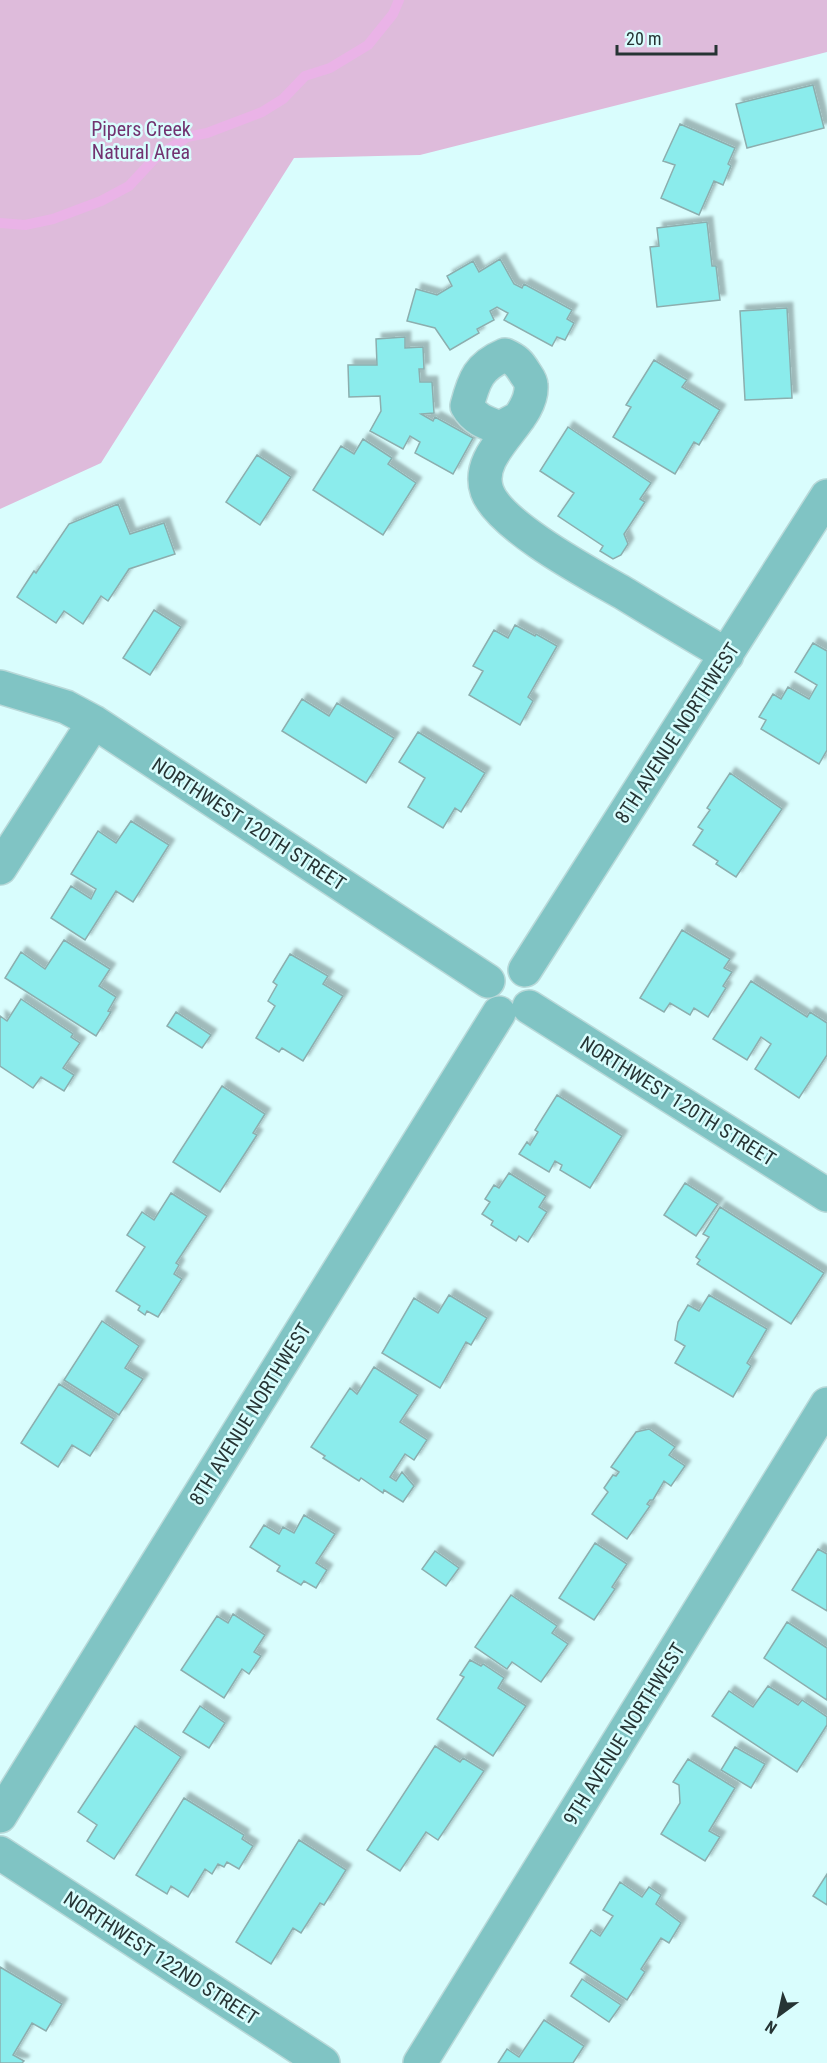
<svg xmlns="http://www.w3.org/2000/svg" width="827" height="2063" font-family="'Roboto Condensed',sans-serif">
<defs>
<filter id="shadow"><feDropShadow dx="5.5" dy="-5.5" stdDeviation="1.5" flood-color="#0004"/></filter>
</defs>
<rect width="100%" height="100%" fill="#d9fdfd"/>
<path fill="#debbdb" d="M0,0H827V52L420,155L294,158L101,463L0,509Z"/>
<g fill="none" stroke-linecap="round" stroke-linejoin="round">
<path stroke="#eab3e7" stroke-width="10" d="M0,223L25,225L53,219L101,201L129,186L155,158L187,137L207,133L262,112L283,99L305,76L330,68L368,45L393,14L399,0"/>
</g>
<path fill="#8becec" stroke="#8caeae" stroke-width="1.5" filter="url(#shadow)" d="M813,85L824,128L747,148L736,104Z
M680,124L735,148L728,164L731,166L723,185L714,181L699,215L661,198L675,165L663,161Z
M707,222L712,266H716L720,300L657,307L650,247L659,246L657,228Z
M500,259L514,284L522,288L524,284L572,310L567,319L574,323L565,340L557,337L552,346L504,320L508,313L497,307L490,311L494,320L477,329L479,333L450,350L435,328L407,321L416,289L437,295L452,286L447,276L473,261L479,272Z
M787,308L792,398L745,400L740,311Z
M405,337V348L423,347L424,369H419L420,382H432L434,413L421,414L433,421L435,417L473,438L453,474L415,453L420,442L410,436L403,449L370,431L381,411L380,396L349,397L348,365H377L376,339Z
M654,360L687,380L682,387L720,410L699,445L694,442L675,474L613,437L631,407L626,405Z
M568,427L651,483L640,499L645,502L624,534L628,544L621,555L613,559L600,551L603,546L558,516L574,493L540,471Z
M363,439L392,458L388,464L416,483L383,535L313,490L341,446L354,454Z
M257,455L291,477L260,525L226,502Z
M118,504L130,534L164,523L175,554L129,569L108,601L101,596L83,624L64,611L56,623L17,597L34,571L36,573L69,524Z
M154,610L181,627L150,675L123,658Z
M515,625L535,636L536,634L557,646L528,697L533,701L520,725L469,695L483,671L473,666L494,630L508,638Z
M813,643L827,651V750L819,764L761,729L766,720L759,717L773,694L781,699L788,687L809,699L817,685L795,672Z
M302,699L329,716L337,703L394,738L366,783L282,731Z
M418,732L485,773L461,812L455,808L443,828L408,807L425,778L399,762Z
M730,773L782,809L736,877L716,864L718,861L693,845L703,830L698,827L710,810L707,808Z
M131,821L169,845L133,902L116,891L85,940L51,918L71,886L91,899L96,889L71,874L98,831L116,843Z
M682,930L730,959L724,968L732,972L723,986L726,988L708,1017L694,1008L690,1015L670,1003L664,1012L640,998Z
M64,940L110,969L99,986L116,997L108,1011L111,1012L96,1036L5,978L21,952L45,969Z
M290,954L328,976L323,984L343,996L303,1061L282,1048L279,1052L256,1038L275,1006L268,1001L277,985L273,982Z
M751,981L807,1017L810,1012L827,1023V1055L799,1098L755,1069L771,1044L761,1037L747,1060L713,1039Z
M21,999L73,1034L71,1037L80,1043L63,1068L74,1075L64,1091L41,1077L33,1088L0,1066V1016L7,1021Z
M176,1012L211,1035L202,1048L167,1026Z
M222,1086L265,1114L253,1133L257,1135L220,1192L173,1162Z
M557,1095L622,1136L590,1188L560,1170L562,1165L555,1161L549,1172L519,1154L527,1142L530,1145L538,1132L535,1130Z
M509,1173L546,1196L539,1207L547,1212L528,1242L519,1236L516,1241L491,1225L493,1221L482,1214L490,1202L485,1199L494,1185L499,1188Z
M685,1183L718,1204L696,1236L664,1215Z
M171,1193L207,1216L176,1263L179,1265L174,1274L182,1279L158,1317L147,1311L145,1315L138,1310L140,1306L116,1291L145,1247L127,1235L142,1212L154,1220Z
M720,1207L824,1273L791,1324L697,1264L700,1260L696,1257L709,1237L703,1234Z
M449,1295L487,1318L471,1345L466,1342L440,1388L382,1353L414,1298L438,1313Z
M709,1295L767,1329L747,1363L751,1366L733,1397L675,1363L685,1346L675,1340L678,1322L688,1305L699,1311Z
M102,1321L139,1346L125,1368L143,1379L119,1415L64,1380Z
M374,1367L418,1395L400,1422L427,1440L414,1460L405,1454L390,1477L396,1481L402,1472L414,1486L403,1502L384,1490L383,1493L361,1478L359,1481L323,1458L325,1456L311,1447L350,1388L357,1394Z
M59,1384L114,1419L90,1456L72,1445L58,1467L21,1443Z
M649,1429L675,1447L669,1455L685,1466L671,1486L664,1481L653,1500H650L647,1504L650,1506L627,1539L592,1514L608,1492L604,1488L613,1475L616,1476L619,1472L611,1467L636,1432Z
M304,1515L335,1534L316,1563L327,1570L316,1588L304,1581L301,1585L277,1571L280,1566L250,1547L264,1525L279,1534L283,1527L294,1533Z
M595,1543L627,1564L612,1587L615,1589L594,1620L559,1598Z
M818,1549L827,1554V1611L792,1590Z
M435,1551L459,1568L446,1586L422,1569Z
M511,1595L557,1626L552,1633L568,1644L541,1682L512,1662L507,1669L475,1647Z
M233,1614L265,1635L254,1652L261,1656L249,1674L242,1669L224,1698L181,1670L217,1616L228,1623Z
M787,1622L827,1648V1700L764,1658Z
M470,1660L481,1666L483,1664L504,1678L498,1688L526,1706L493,1756L437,1719L464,1677L460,1675Z
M768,1686L798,1705L802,1700L827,1717V1725L797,1772L712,1716L729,1691L753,1707Z
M200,1706L225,1723L209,1748L183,1732Z
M135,1726L181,1757L114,1859L87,1841L97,1825L78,1812Z
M435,1746L460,1762L463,1758L484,1771L438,1840L426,1832L400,1871L367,1850Z
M735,1747L765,1764L751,1788L721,1770Z
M688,1759L735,1788L709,1831L720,1837L705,1861L661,1834L680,1803L679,1785L673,1782Z
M184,1798L244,1835L242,1839L253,1846L239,1869L227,1862L224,1867L218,1864L212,1874L205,1869L188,1897L171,1886L167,1894L136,1875Z
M299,1840L346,1870L324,1905L320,1903L301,1933L293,1928L271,1964L236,1942Z
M827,1874V1905L813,1896Z
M620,1882L642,1897L649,1887L661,1895L656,1904L681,1923L669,1943L661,1938L641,1969L645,1972L627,2000L570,1963L591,1930L600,1936L613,1916L603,1910Z
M0,1967L62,2004L46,2031L32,2023L13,2055L24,2061L22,2063H0Z
M582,1979L621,2005L609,2022L571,1996Z
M544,2020L584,2046L573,2063H498L507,2049L519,2057Z"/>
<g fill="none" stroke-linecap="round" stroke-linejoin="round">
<g stroke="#b9d9d9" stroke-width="36">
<path id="minor" d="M519,418L500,428C486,423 474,419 467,406C474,379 479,366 505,355C516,360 519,363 525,373C527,376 531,381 531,385C534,421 473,451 487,491C499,526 592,575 625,594C659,615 693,635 727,655
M0,687L66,707L94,722L488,981
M0,868L94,722
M525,970L827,496
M529,1007L827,1195
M0,1816L499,1013
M0,1853L323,2063
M420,2063L827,1404"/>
</g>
<use href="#minor" stroke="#80c4c4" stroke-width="33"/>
</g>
<g text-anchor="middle" stroke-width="5" stroke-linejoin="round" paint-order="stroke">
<g font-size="20" fill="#723270" stroke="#d9fdfd">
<text x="141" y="136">Pipers Creek<tspan x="141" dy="23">Natural Area</tspan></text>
</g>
<g font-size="20" fill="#263434" stroke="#d9fdfd">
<text transform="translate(677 733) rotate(-57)" y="7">8TH AVENUE NORTHWEST</text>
<text transform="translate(249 824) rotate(33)" y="7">NORTHWEST 120TH STREET</text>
<text transform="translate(678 1101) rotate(32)" y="7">NORTHWEST 120TH STREET</text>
<text transform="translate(250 1414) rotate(-58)" y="7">8TH AVENUE NORTHWEST</text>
<text transform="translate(624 1734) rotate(-58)" y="7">9TH AVENUE NORTHWEST</text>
<text transform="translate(161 1958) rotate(33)" y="7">NORTHWEST 122ND STREET</text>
</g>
</g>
<g transform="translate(779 2015) rotate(213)" stroke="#d9fdfd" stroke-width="4.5" paint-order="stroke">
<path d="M0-4.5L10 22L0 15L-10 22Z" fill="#263434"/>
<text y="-9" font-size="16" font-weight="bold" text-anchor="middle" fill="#263434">N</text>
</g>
<path d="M617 45v9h99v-9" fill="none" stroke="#263434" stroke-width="3"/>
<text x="626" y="45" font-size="18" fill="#263434" stroke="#d9fdfd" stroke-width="4.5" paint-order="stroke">20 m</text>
</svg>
